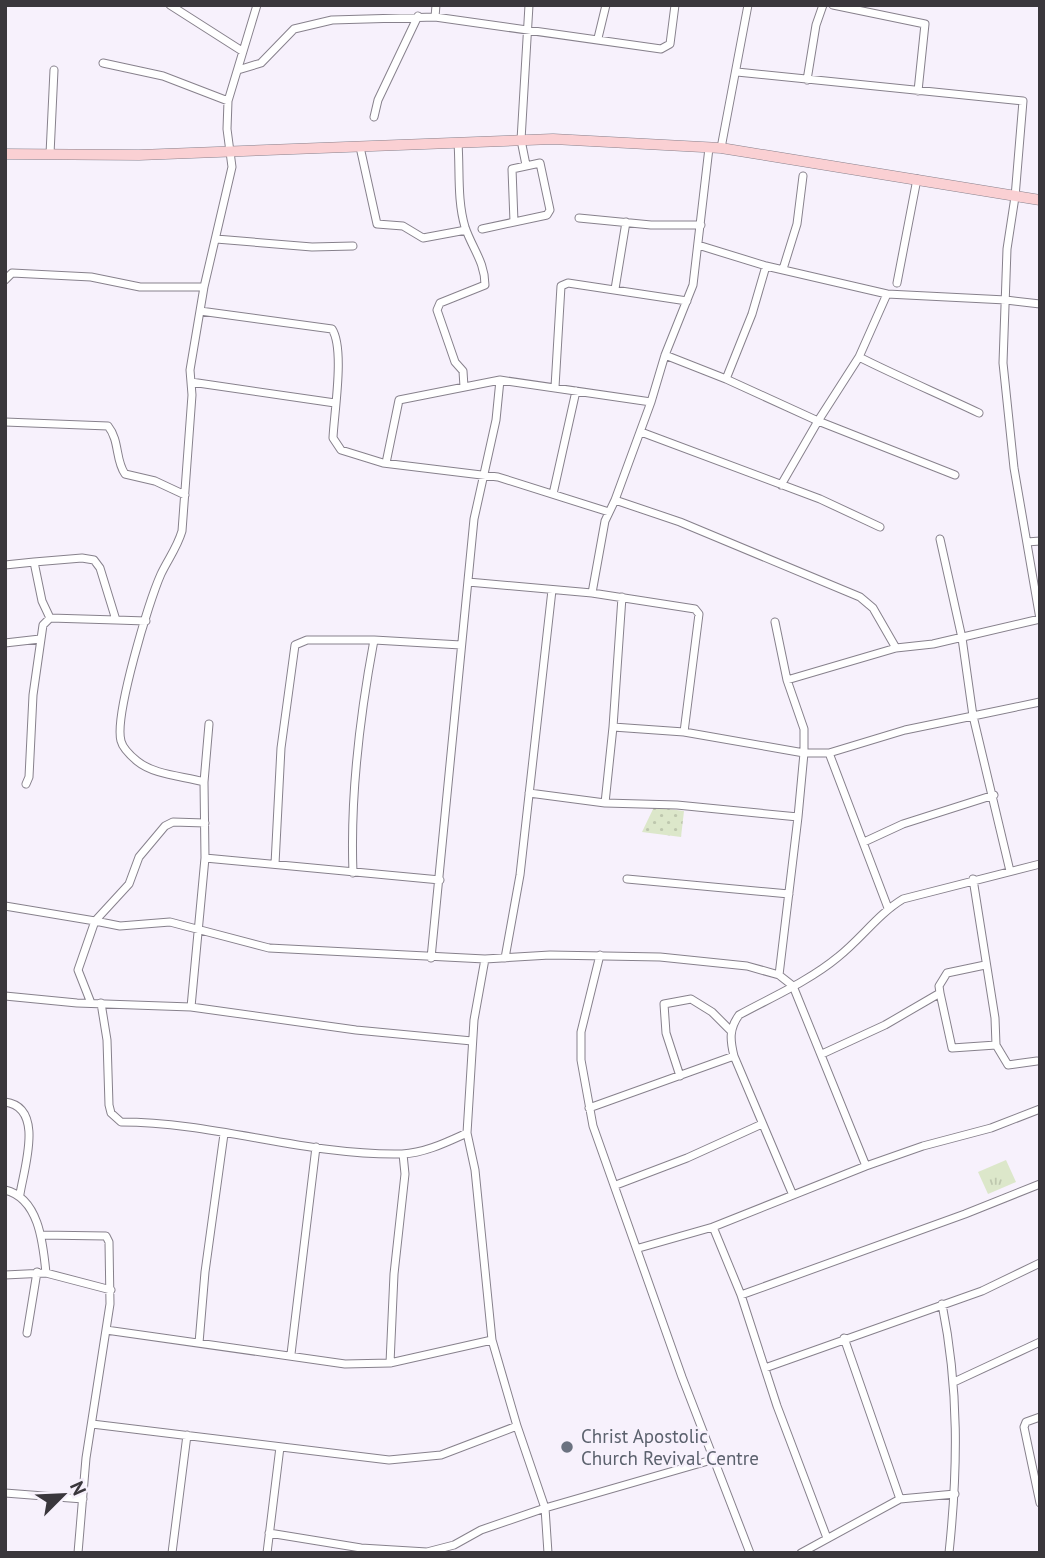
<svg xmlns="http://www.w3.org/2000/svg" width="1045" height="1558" font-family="'PT Sans',sans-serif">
<defs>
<pattern id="grass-dots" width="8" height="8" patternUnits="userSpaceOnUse" patternTransform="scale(1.75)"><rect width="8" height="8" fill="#dce7ca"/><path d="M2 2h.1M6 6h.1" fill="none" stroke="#bec7ae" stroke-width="1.8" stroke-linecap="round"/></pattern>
<pattern id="park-tufts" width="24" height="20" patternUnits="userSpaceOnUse" patternTransform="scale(1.75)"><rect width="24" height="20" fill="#dce7ca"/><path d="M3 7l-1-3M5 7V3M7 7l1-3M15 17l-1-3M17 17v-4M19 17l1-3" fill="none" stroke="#bec7ae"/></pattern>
</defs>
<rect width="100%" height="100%" fill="#f7f1fc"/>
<path fill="url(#grass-dots)" d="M654,807L684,811L681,837L642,832Z"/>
<path fill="url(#park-tufts)" d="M1006,1160L1016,1182L988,1194L978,1172Z"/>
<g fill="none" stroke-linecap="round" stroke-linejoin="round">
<g stroke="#87818c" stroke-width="9">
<path id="minor" d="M170,5L242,51
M833,5L925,24L918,91
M435,17L436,5
M598,38L606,5
M103,63L163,76L228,101
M238,70L261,63L294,29L332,20L435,17L661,49L670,44L675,5
M737,72L1023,101L1015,197L1007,249L1003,363L1014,468L1040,619L933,644L896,648L787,680L775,622
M807,80L816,25L823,5
M374,117L378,100L418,16
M458,143C460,171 457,200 465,227C472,248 485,262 485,285L440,303L437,310L455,362L463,371L464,387
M360,147L377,224L403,226L423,238L466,230
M721,148L748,5
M50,154L54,70
M526,165L521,140L529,5
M579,218L651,225H701
M482,229L547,215L550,210L540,163L512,169L514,222
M216,239L312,247L353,246
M698,245L766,266L887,294
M783,269L797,224L803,176
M5,280L12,273L91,277L140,287H204
M897,283L917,179
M615,289L626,222
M200,311L332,329C345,349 334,413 333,438L341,450L383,463L498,477L609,512
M665,355L726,379L818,421L781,485
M859,357L887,294L1006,300L1040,304
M726,379L752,314L766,266
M191,382L335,403
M555,387L561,286L568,283L687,301
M651,402L665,355L693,285L709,148
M5,422L108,426C120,441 115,460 125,474L155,481L185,495
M641,432L820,499L880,527
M386,463L399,400L500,380
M955,475L818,421L859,357C899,377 939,394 979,413
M553,494L576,391
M940,539L962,638L973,716L1040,702
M1027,542L1040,541
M34,562L82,558L94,560L100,568L116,620L146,621
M5,565L34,562L42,601L50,618
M468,582L592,593L695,609L699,614L684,732
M592,593L605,521L615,500
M5,643L40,639
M787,680L804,729V753H829L905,730L973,716L1010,871
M613,727L605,803L677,805L798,817L804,753L684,732L613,727L622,597
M829,753L888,908
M204,782L209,724
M26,784L29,777L33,695L43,625L50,618L116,620
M529,793L605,803
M798,817L779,975L793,986L866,1166
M205,823L173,822L165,826L139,857L129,884L95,921L120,926L170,922L269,948L485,959L550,955L660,957L747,966L779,975
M864,842L903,824L994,795
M205,858L440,880
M275,864L281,748L295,645L307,640H374
M353,873C350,797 360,715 374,640L461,645
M627,879L789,894
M973,879L995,1018L996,1045
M5,906L95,921L78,970L91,1003
M600,955L581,1032V1060L593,1126L682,1377L750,1553
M431,958L474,519L496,420L500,380L651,402L615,500L680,522L860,597L873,608L896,648
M505,958L520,875L552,590
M485,959L474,1020L467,1133L475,1170L492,1340
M940,993L939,986L947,973L985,965
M5,996L77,1003L191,1007L356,1030L472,1041
M101,1003L107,1040L109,1105L111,1113L121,1122C215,1122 307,1156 402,1154C425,1153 447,1142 467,1133
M191,1007L205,858L204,782C183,776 154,775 137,761C131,756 123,749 121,741C114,716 149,601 161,574C168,559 177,548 182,531L192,395L190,370L204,287L232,167L227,129L228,101L257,5
M822,1054L885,1025L940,993L952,1048L996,1045L1008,1065L1037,1061
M680,1076L666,1033L664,1004L691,999L712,1012L731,1031
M5,1102C45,1107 24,1168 20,1194
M589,1108L734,1056
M616,1185L687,1158L762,1124
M5,1190C39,1198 43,1243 46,1273
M792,1193L734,1056C730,1040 729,1029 739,1015C772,997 809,981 838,957C861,939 878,914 903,899L1040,864
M713,1227L741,1295L777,1406L827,1538
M41,1235L106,1236L109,1242L110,1304L86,1458L78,1553
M639,1248L713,1227L866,1166L923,1146L991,1128L1040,1109
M5,1275L46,1273L111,1290
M741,1295L965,1214L1040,1184
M942,1304C959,1388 958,1468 949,1553
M27,1333L37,1272
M844,1338L900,1499
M199,1343L205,1272L224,1134
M291,1354L316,1147
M390,1363L394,1274L405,1174L403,1154
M765,1368L982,1291L1040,1263
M954,1382L1040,1342
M1040,1417L1026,1422L1024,1427L1040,1503
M92,1424L389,1460L441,1455L517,1426L492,1340L390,1363L345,1364L106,1330
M5,1493L83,1499
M269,1533L361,1548L427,1552L454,1545L481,1530L545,1508L517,1426
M172,1553L187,1435
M267,1553L280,1447
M548,1553L545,1508L715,1459
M801,1553L900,1499L955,1494"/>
</g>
<g stroke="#87818c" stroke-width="11">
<path id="secondary" d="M5,154L139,155L553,139L721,148L1040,200"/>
</g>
<use href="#minor" stroke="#fff" stroke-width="7"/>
<use href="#secondary" stroke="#fad0d3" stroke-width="10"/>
</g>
<circle fill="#6b7280" stroke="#f7f1fc" stroke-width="2.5" cx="567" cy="1447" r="7"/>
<g text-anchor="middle" stroke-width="5" stroke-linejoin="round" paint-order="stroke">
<g font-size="19" fill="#5b616d" stroke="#f7f1fc" text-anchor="start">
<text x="581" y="1443">Christ Apostolic<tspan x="581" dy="22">Church Revival Centre</tspan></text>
</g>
</g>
<rect width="1045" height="1558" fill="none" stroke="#3a373c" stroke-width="14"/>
<g transform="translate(63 1495) rotate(66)" stroke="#f7f1fc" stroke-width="5" paint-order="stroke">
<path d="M0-5L12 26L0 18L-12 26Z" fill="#3a373c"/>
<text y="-10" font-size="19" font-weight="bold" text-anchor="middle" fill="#3a373c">N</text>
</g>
</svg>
